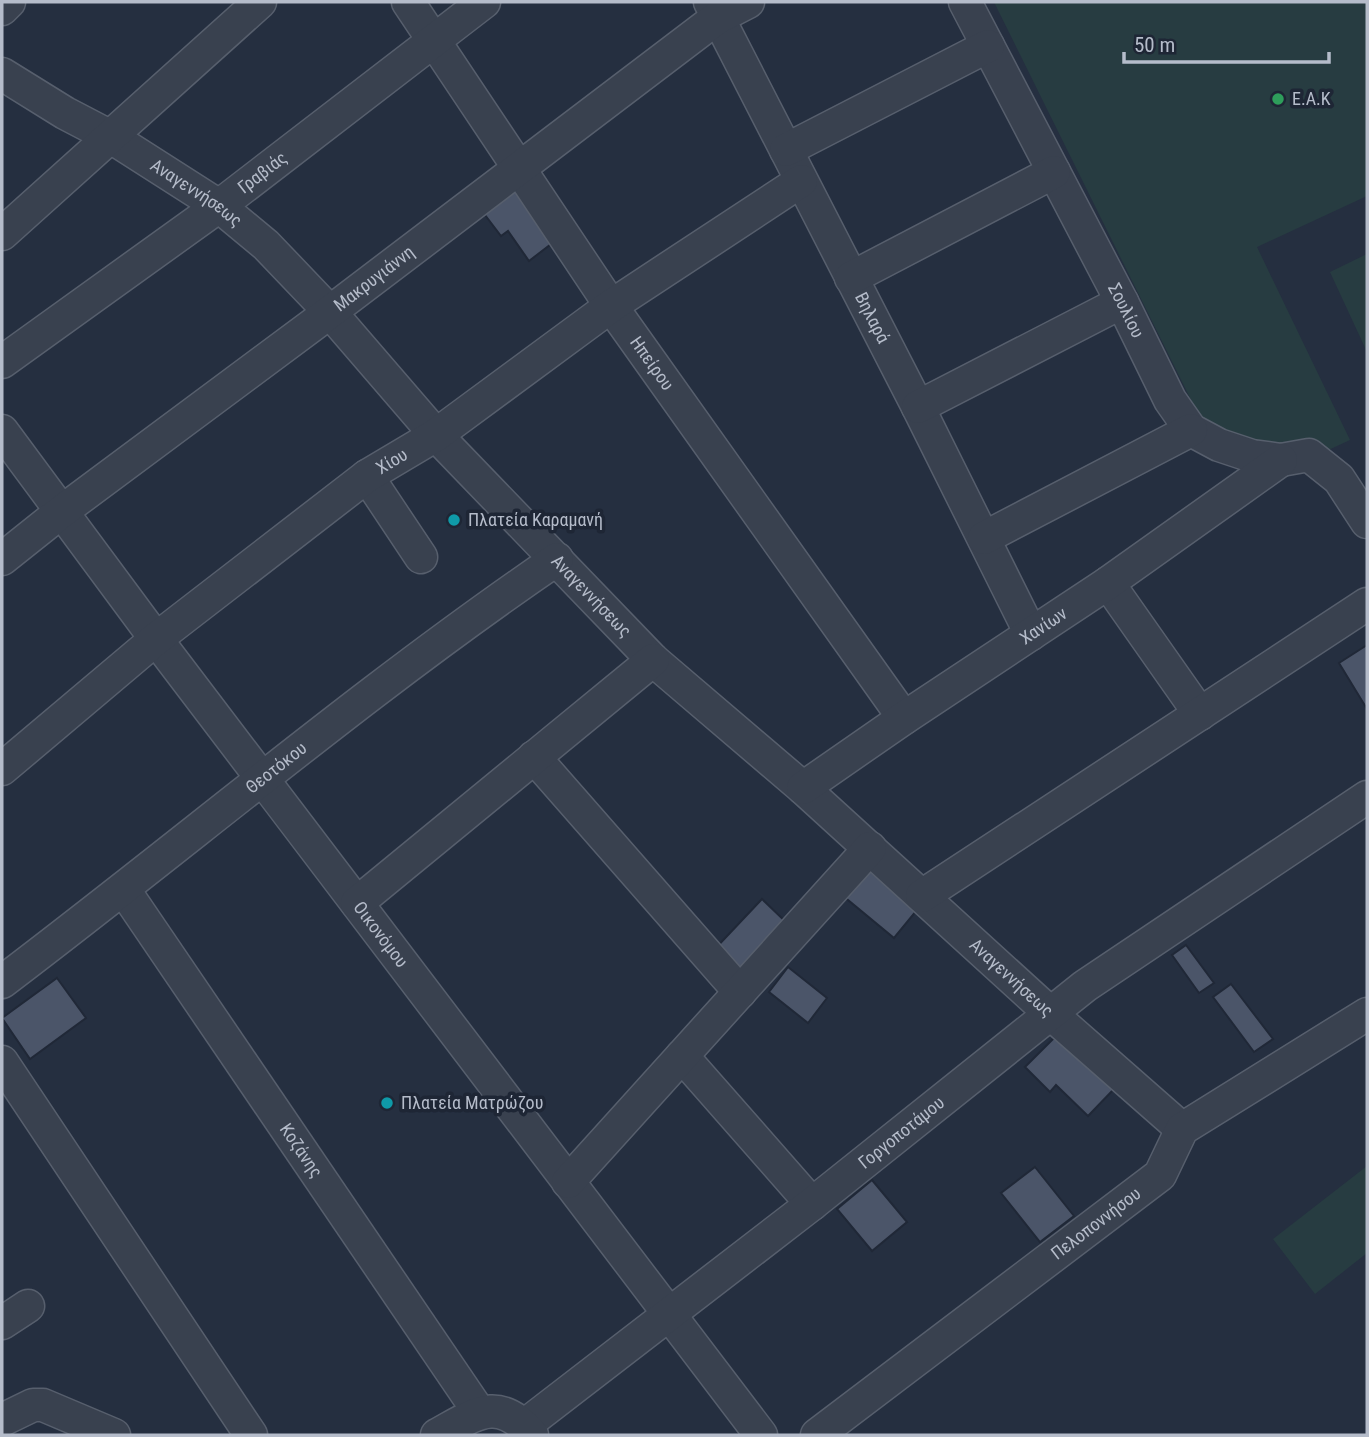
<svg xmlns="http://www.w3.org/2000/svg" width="1369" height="1437" font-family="'Roboto Condensed',sans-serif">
<rect width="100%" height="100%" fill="#252f40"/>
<path fill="#273c41" d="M994,2H1367V196L1257,247L1350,440L1324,452L1284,444L1247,443L1220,433L1197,412Z
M1367,254V352L1330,272Z
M1367,1166V1253L1315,1294L1273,1239Z"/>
<path fill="#4b5569" stroke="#202837" stroke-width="2" d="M515,187L555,241L529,261L508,231L501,236L482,211Z
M1367,645V709L1339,663Z
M865,867L917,910L894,938L842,895Z
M762,899L789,925L739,978L712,952Z
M1186,945L1214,983L1199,993L1172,955Z
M788,967L827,998L808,1023L769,992Z
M57,978L86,1018L30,1059L2,1018Z
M1231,984L1273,1039L1254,1052L1213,997Z
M1058,1034L1114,1089L1088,1116L1056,1085L1050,1092L1025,1067Z
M1035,1167L1074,1216L1040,1242L1001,1193Z
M872,1180L907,1222L872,1251L837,1209Z"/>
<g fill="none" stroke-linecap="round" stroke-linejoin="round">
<g stroke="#575f6d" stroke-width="35">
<g id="minor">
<path id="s1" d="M408,2L611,306L904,718"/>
<path id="s2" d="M710,2L918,407L1031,634"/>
<path id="s3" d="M965,2L1122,302L1170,400L1191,430L1219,445L1252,456L1281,460L1309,455L1339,479L1367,522"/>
<path d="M2,9L9,2"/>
<path id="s4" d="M2,74L65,113L111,137L219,206L266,245L330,312L436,435L653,660L803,788L1050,1013L1182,1129"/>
<path d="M786,150L988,46"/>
<path d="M2,234L260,2"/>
<path d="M851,278L1054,172"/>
<path id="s5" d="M2,362L219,206L484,2"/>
<path d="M918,407L1122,302"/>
<path id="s6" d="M2,431L156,639L761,1435"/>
<path d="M367,476L421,557"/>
<path d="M984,538L1191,430"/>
<path id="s7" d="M2,559L61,512L330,312L717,18L748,2"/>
<path d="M1108,583L1200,714"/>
<path d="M534,757L740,992"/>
<path id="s8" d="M2,769L156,639L367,476L436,435L611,306L801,181"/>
<path id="s9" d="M803,788L904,718L1108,583L1281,460"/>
<path id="s10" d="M124,890L479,1412"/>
<path d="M922,896L1367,604"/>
<path d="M357,903L653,660"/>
<path id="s11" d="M2,982C187,842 365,690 557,559"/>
<path d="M682,1056L812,1204"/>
<path d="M2,1062L251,1435"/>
<path d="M568,1182L870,848"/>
<path d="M2,1323L28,1306"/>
<path d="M2,1420L33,1405H43L114,1435"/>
<path id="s12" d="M524,1426L812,1204L1085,986L1367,797"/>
<path d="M437,1435C474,1415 498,1394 532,1435"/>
<path id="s13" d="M817,1435L1160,1175L1182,1129L1367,1014"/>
</g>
</g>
<use href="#minor" stroke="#39414f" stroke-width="32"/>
</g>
<circle fill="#2e9e5b" stroke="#1e2635" stroke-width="2.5" cx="1278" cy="99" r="7"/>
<g fill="#0f9aa8" stroke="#1e2635" stroke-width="2.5">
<circle cx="454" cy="520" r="7"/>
<circle cx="387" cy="1103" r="7"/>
</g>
<g text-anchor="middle" stroke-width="7" stroke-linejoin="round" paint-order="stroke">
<g font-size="18" fill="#b5bcca" stroke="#1e2635" text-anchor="start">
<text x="1292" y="105">E.A.K</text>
<text x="468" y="526">Πλατεία Καραμανή</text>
<text x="401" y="1109">Πλατεία Ματρώζου</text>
</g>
<g font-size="18" fill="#b5bcca" stroke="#1e2635">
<text dy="6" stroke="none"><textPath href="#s5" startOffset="322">Γραβιάς</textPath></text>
<text dy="6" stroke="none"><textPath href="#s4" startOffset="228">Αναγεννήσεως</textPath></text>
<text dy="6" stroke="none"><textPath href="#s7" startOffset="466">Μακρυγιάννη</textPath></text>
<text dy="6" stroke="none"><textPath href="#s3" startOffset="348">Σουλίου</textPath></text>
<text dy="6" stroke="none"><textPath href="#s2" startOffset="355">Βηλαρά</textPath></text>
<text dy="6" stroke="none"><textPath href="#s1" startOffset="436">Ηπείρου</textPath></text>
<text dy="6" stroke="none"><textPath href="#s8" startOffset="497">Χίου</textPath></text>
<text dy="6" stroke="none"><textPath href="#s4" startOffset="794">Αναγεννήσεως</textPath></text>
<text dy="6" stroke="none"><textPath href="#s9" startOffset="290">Χανίων</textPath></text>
<text dy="6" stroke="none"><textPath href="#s11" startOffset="348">Θεοτόκου</textPath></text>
<text dy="6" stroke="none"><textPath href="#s6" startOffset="630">Οικονόμου</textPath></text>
<text dy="6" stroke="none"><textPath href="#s4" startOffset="1362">Αναγεννήσεως</textPath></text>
<text dy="6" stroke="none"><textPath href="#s12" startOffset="478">Γοργοποτάμου</textPath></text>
<text dy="6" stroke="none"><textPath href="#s10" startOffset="315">Κοζάνης</textPath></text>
<text dy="6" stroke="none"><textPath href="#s13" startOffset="350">Πελοποννήσου</textPath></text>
</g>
</g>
<rect width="1369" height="1437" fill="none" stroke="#b5bcca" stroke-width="7"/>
<path d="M1124 52v10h205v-10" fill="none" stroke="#b5bcca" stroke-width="3.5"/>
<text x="1134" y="52" font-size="21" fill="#b5bcca" stroke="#1e2635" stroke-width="5" paint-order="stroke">50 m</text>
</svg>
